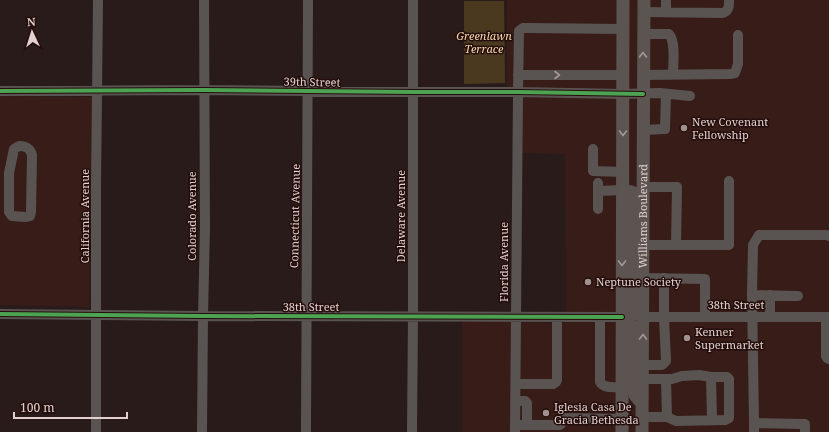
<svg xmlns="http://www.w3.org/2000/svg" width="829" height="432" font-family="'Noto Serif',serif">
<rect width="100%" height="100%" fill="#281b1a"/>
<path fill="#381c18" d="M507,0H829V432H462V321L566,323L565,154L521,153L520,87H507Z
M0,96L93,97L89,307L0,305Z"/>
<path fill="#4b391f" d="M464,1H504L505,83L464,84Z"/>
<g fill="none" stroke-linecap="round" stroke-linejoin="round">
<path stroke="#595452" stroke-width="10" d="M644,12L722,13C729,12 729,6 729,0
M666,12V0
M643,34H669C676,42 673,64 673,74
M518,75H623
M643,75L730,74L735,73L738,64V35
M0,91L203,90L413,92H518L623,94L660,93L690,96
M643,130L665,129L666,94
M19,146C26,146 30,148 32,155L31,212L30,216L25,217L12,216L9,212V173L14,149Z
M593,149V171L623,172
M598,183V191L623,190
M643,187H677L676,245
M598,209V191
M643,245H729V181
M643,278L705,279V317
M752,295L798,296
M0,314L203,316L622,317
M600,317V382C604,389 615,387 622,387
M643,317H829
M770,317V295
M826,317V356L827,358L829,359
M642,365H662L666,361L664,317V278
M642,379H672L682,376L699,375L711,377
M666,380L667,417
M516,384H553L556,382L557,380V317
M516,401H525L527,403V425
M642,417H667L676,421L725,420L729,418V379L727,377H711L712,420
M754,423L752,295L753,245L759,235H827L829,236
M515,425H560L561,424L562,418L622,419
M96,432V188L98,0
M202,432L203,316L205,228L204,0
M306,432L308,0
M412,432L413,316V0
M515,432L518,92L519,31L523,28H528L623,29
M754,432V423L805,424V432"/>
<g stroke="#5c5451" stroke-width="13">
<path d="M623,190L632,192L633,197V307L634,312L643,317"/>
<path d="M622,317L630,324L632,327L633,386L635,395L640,401"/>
<path d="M622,432L623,0"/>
<path id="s1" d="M642,432L644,0"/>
</g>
<g stroke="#240e0b" stroke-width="6">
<path id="cycleway" d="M0,91L203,90L413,92H518L643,94
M0,314L203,316L622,317"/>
</g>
<use href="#cycleway" stroke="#4ca352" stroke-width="4"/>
</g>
<defs><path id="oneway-chevron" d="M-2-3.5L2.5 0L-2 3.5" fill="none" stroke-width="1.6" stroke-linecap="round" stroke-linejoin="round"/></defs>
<g stroke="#a59896">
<use href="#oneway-chevron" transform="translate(643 55) rotate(-90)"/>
<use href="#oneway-chevron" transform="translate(623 133) rotate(90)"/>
<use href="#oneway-chevron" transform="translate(622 263) rotate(90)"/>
<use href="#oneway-chevron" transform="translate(643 337) rotate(-90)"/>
</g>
<use stroke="#a49896" href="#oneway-chevron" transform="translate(557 75)"/>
<g fill="#a0918f" stroke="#240e0b" stroke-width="1.5">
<circle cx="684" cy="128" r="4"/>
<circle cx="588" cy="282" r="4"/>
<circle cx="687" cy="338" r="4"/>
<circle cx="546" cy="413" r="4"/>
</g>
<g text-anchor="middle" stroke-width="3" stroke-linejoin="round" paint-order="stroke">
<g font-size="11" font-style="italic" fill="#f8d9ac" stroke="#240e0b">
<text x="484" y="40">Greenlawn<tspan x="484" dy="13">Terrace</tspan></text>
</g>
<g font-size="11" fill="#e1d0ce" stroke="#240e0b">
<text transform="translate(312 82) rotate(1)" y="4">39th Street</text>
<text transform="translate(85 216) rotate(-90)" y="4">California Avenue</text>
<text transform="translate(192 216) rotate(-90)" y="4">Colorado Avenue</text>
<text transform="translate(295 216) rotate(-89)" y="4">Connecticut Avenue</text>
<text transform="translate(401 216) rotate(-90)" y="4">Delaware Avenue</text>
<text dy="4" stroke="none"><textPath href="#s1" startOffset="216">Williams Boulevard</textPath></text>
<text transform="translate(504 262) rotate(-90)" y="4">Florida Avenue</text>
<text x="736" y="309">38th Street</text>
<text x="311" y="311">38th Street</text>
</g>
<g font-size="11" fill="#e1d0ce" stroke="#240e0b" text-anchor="start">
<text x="692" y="126">New Covenant<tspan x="692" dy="13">Fellowship</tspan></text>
<text x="596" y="286">Neptune Society</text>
<text x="695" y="336">Kenner<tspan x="695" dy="13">Supermarket</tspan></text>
<text x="554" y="411">Iglesia Casa De<tspan x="554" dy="13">Gracia Bethesda</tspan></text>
</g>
</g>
<g transform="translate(32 32) rotate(356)" stroke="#240e0b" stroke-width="3" paint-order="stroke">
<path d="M0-3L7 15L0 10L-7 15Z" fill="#e1d0ce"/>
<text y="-6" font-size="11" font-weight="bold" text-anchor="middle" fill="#e1d0ce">N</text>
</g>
<path d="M14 412v6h113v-6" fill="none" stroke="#e1d0ce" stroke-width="2"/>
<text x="20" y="412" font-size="12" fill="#e1d0ce" stroke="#240e0b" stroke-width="3" paint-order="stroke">100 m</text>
</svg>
